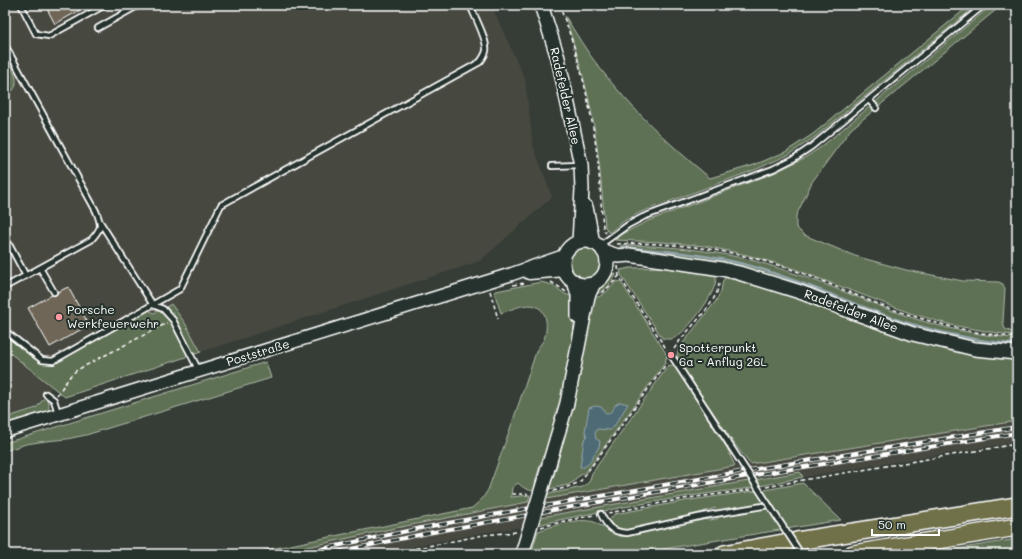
<svg xmlns="http://www.w3.org/2000/svg" width="1022" height="559" font-family="Mali,sans-serif">
<rect width="100%" height="100%" fill="#353d36"/>
<filter id="ink" filterUnits="userSpaceOnUse"><feTurbulence type="fractalNoise" baseFrequency=".025" numOctaves="2"/><feDisplacementMap in="SourceGraphic" scale="8" xChannelSelector="R" yChannelSelector="G"/><feConvolveMatrix kernelMatrix="1 2 1 2 8 2 1 2 1" color-interpolation-filters="sRGB"/></filter>
<g filter="url(#ink)">
<path fill="#474940" d="M5,5H491L525,79L533,145L552,197L480,261L201,352L185,323L171,304L163,309L45,373L5,341Z
M5,349L52,387L35,407L5,417Z
M1017,421V442L803,477L751,488L689,496L624,507L559,520L538,525L486,532L376,554H246L529,498L546,499L735,466L750,464Z"/>
<path fill="#5f7154" stroke="#afb8aa" d="M970,5H977L815,137L788,155L757,169L641,212L624,221L609,233L605,227C602,191 599,155 593,120C586,84 576,50 565,16C576,33 586,51 599,67C631,109 670,145 710,178L754,165L785,152L813,134Z
M992,5H1002L851,129L812,182L796,216V227L804,235L855,256L906,270L963,281L999,282L1003,284L1005,289L1003,322L1005,329L1012,332L1017,333V335L1003,334L951,325L910,313L789,267L747,255L705,246L683,244L662,242L615,240L626,232L648,221L774,173L806,157L821,147Z
M5,55C12,67 26,88 5,95Z
M623,245C679,246 734,252 787,271C828,284 867,302 907,316C941,328 981,336 1017,338V349L1002,348L936,336L809,290L619,252C619,248 619,246 623,245Z
M568 263a17 17 0 1 1 34 0a17 17 0 1 1-34 0Z
M666,267L714,273C715,275 716,276 716,278C717,293 687,332 674,338C670,340 667,339 662,338L621,275L620,270L630,268Z
M613,273L616,274V275C611,285 603,294 592,295L598,287Z
M728,276L1017,358V421L750,464L736,446L679,362C677,357 677,354 679,348L716,301L721,291L723,280Z
M617,281L621,282L667,355L665,363L586,472L576,478L575,481L568,485L549,489L557,466L558,463H556L592,298C603,298 610,288 617,281Z
M541,282L553,285L565,294L574,297V302C574,317 574,332 572,347C566,387 555,425 544,463L541,462L536,479L534,491C527,490 523,488 518,483L512,488L511,497L530,495L528,502L386,530L275,554H246L472,508L482,499L488,490C505,444 521,398 536,352C538,346 544,342 545,336C547,329 547,318 543,312C533,298 514,309 501,313L494,292L496,291Z
M171,304L185,323L201,352L65,397L5,349V334C14,342 35,363 46,363C52,363 57,361 62,359L149,310L154,313L163,309Z
M266,362L271,378L86,435L67,439L46,441L26,444L5,451V443Z
M670,365L675,367L727,448L735,466L546,499L548,494L583,487L589,482L592,473L668,366Z
M45,397C50,403 51,408 45,414L5,426V418L36,408Z
M800,472L803,477L751,488L689,496L624,507L559,520L538,525L541,517Z
M803,483L841,520L633,554H531L538,531C553,526 578,517 594,522C597,523 601,526 605,528C613,533 621,536 631,535L704,518V519L709,520L717,519L719,516L718,511L715,508L703,512V514L630,531C626,531 621,531 617,529C609,526 608,518 615,514L690,500L770,489Z
M1017,539V554H926Z
M492,549L499,554H468Z"/>
<path fill="#4d6b74" stroke="#94a6ac" d="M620,402L628,404L613,428L610,430L597,429L595,433L596,439L600,441L599,447L588,464L584,467H580L584,440L587,437L585,431L589,408L595,406L601,407L606,413C612,413 613,410 615,405Z"/>
<g fill="none" stroke-linecap="round" stroke-linejoin="round">
<path stroke="#94a6ac" stroke-width="2.5" d="M623,247C669,251 717,255 761,269C810,285 856,305 904,322C913,325 924,327 933,330C961,337 989,343 1017,344"/>
</g>
<path fill="#706658" stroke="#fff" d="M45,5H89L55,24Z
M68,287L89,325L50,347L28,308L52,295H56L58,292Z"/>
<g fill="none" stroke-linecap="round" stroke-linejoin="round">
<g stroke="#fff" stroke-width="8">
<path id="service" d="M21,5L36,34L49,36L105,5
M98,28L139,5
M5,45L96,211C102,226 102,228 91,240L5,287
M869,100L876,108
M552,166L579,165
M100,222L153,305L163,309L173,320L199,371
M5,237L26,276
M599,246L628,225L643,217L773,169L793,159L811,147L984,5
M40,268L54,292
M5,331L42,360L53,361L180,289L221,205L480,62C483,58 485,55 486,51C488,41 474,15 470,5
M671,355L731,447
M46,394L54,400L58,413
M601,514C607,527 612,532 627,533L703,516L769,505"/>
</g>
<g stroke="#fff" stroke-width="15">
<path id="tertiary" d="M529,273L565,270
M5,431L512,274L564,256"/>
</g>
<g stroke="#fff" stroke-width="16">
<path id="secondary" d="M541,5L558,58L581,165L582,189L579,242
M586,207L593,243
M563 263a22 22 0 1 1 44 0a22 22 0 1 1-44 0Z
M603,251L618,256L629,255L722,269L739,273L800,292L852,312L913,334L975,349L1017,353
M574,281L578,295V317
M547,471L567,403L588,296L594,283"/>
</g>
<g stroke="#fff" stroke-width="20">
<path id="motorway" d="M797,541L1017,506
M724,554L789,542
M853,554L1017,527"/>
</g>
<path stroke="#fff" stroke-width="1.5" stroke-dasharray="4 3" stroke-linecap="butt" d="M559,5C579,54 592,110 598,163C600,184 601,205 603,227L604,231L606,233
M617,244C676,241 738,251 793,270C833,284 870,303 910,315C944,326 981,335 1017,337
M618,266L619,276L667,350
M551,282L559,287L566,292
M513,285L525,283
M490,291L498,319
M602,293L610,286L619,276
M674,349C687,329 707,314 717,292C718,288 719,284 720,280
M57,395L71,375L77,370L167,323
M766,487L803,480L1017,444
M553,491L565,488L580,482L667,363
M512,494H528
M608,513L689,498L750,490
M541,527L560,522L594,515
M388,554L484,535L517,532"/>
<use href="#service" stroke="#26332d" stroke-width="4.5"/>
<use href="#tertiary" stroke="#26332d" stroke-width="12"/>
<use href="#secondary" stroke="#26332d" stroke-width="13"/>
<use href="#motorway" stroke="#70704a" stroke-width="17"/>
<g stroke="#fff" stroke-width="4">
<path id="rail" d="M544,506L750,470L1017,427
M542,512L754,475L1017,433
M298,554L426,527L530,508
M328,554L428,533L528,515"/>
</g>
<use href="#rail" stroke="#26332d" stroke-width="2.5" stroke-dasharray="8" stroke-linecap="butt"/>
<g stroke="#fff" stroke-width="8" stroke-linecap="butt">
<path id="service-bridge" d="M731,447L801,554"/>
</g>
<g stroke="#fff" stroke-width="16" stroke-linecap="butt">
<path id="secondary-bridge" d="M522,554L547,471"/>
</g>
<use href="#service-bridge" stroke="#26332d" stroke-width="4.5"/>
<use href="#secondary-bridge" stroke="#26332d" stroke-width="13"/>
</g>
</g>
<g fill="#ff9aa2" stroke="#26332d" stroke-width="1.5">
<circle cx="59" cy="317" r="4"/>
<circle cx="671" cy="355" r="4"/>
</g>
<g text-anchor="middle" stroke-width="4" stroke-linejoin="round" paint-order="stroke">
<g font-size="12" fill="#fff" stroke="#26332d">
<text transform="translate(565 96) rotate(77)" y="4">Radefelder Allee</text>
<text transform="translate(851 311) rotate(21)" y="4">Radefelder Allee</text>
<text transform="translate(258 353) rotate(-17)" y="4">Poststraße</text>
</g>
<g font-size="12" fill="#fff" stroke="#26332d" text-anchor="start">
<text x="67" y="314">Porsche<tspan x="67" dy="14">Werkfeuerwehr</tspan></text>
<text x="679" y="352">Spotterpunkt<tspan x="679" dy="14">6a - Anflug 26L</tspan></text>
</g>
</g>
<rect width="1022" height="559" fill="none" stroke="#26332d" stroke-width="20"/>
<rect x="10" y="10" width="1002" height="539" fill="none" stroke="#fff" stroke-width="1.5" filter="url(#ink)"/>
<path d="M872 529v6h67v-6" fill="none" stroke="#ffffff" stroke-width="2"/>
<text x="878" y="529" font-size="12" fill="#ffffff" stroke="#26332d" stroke-width="3" paint-order="stroke">50 m</text>
</svg>
